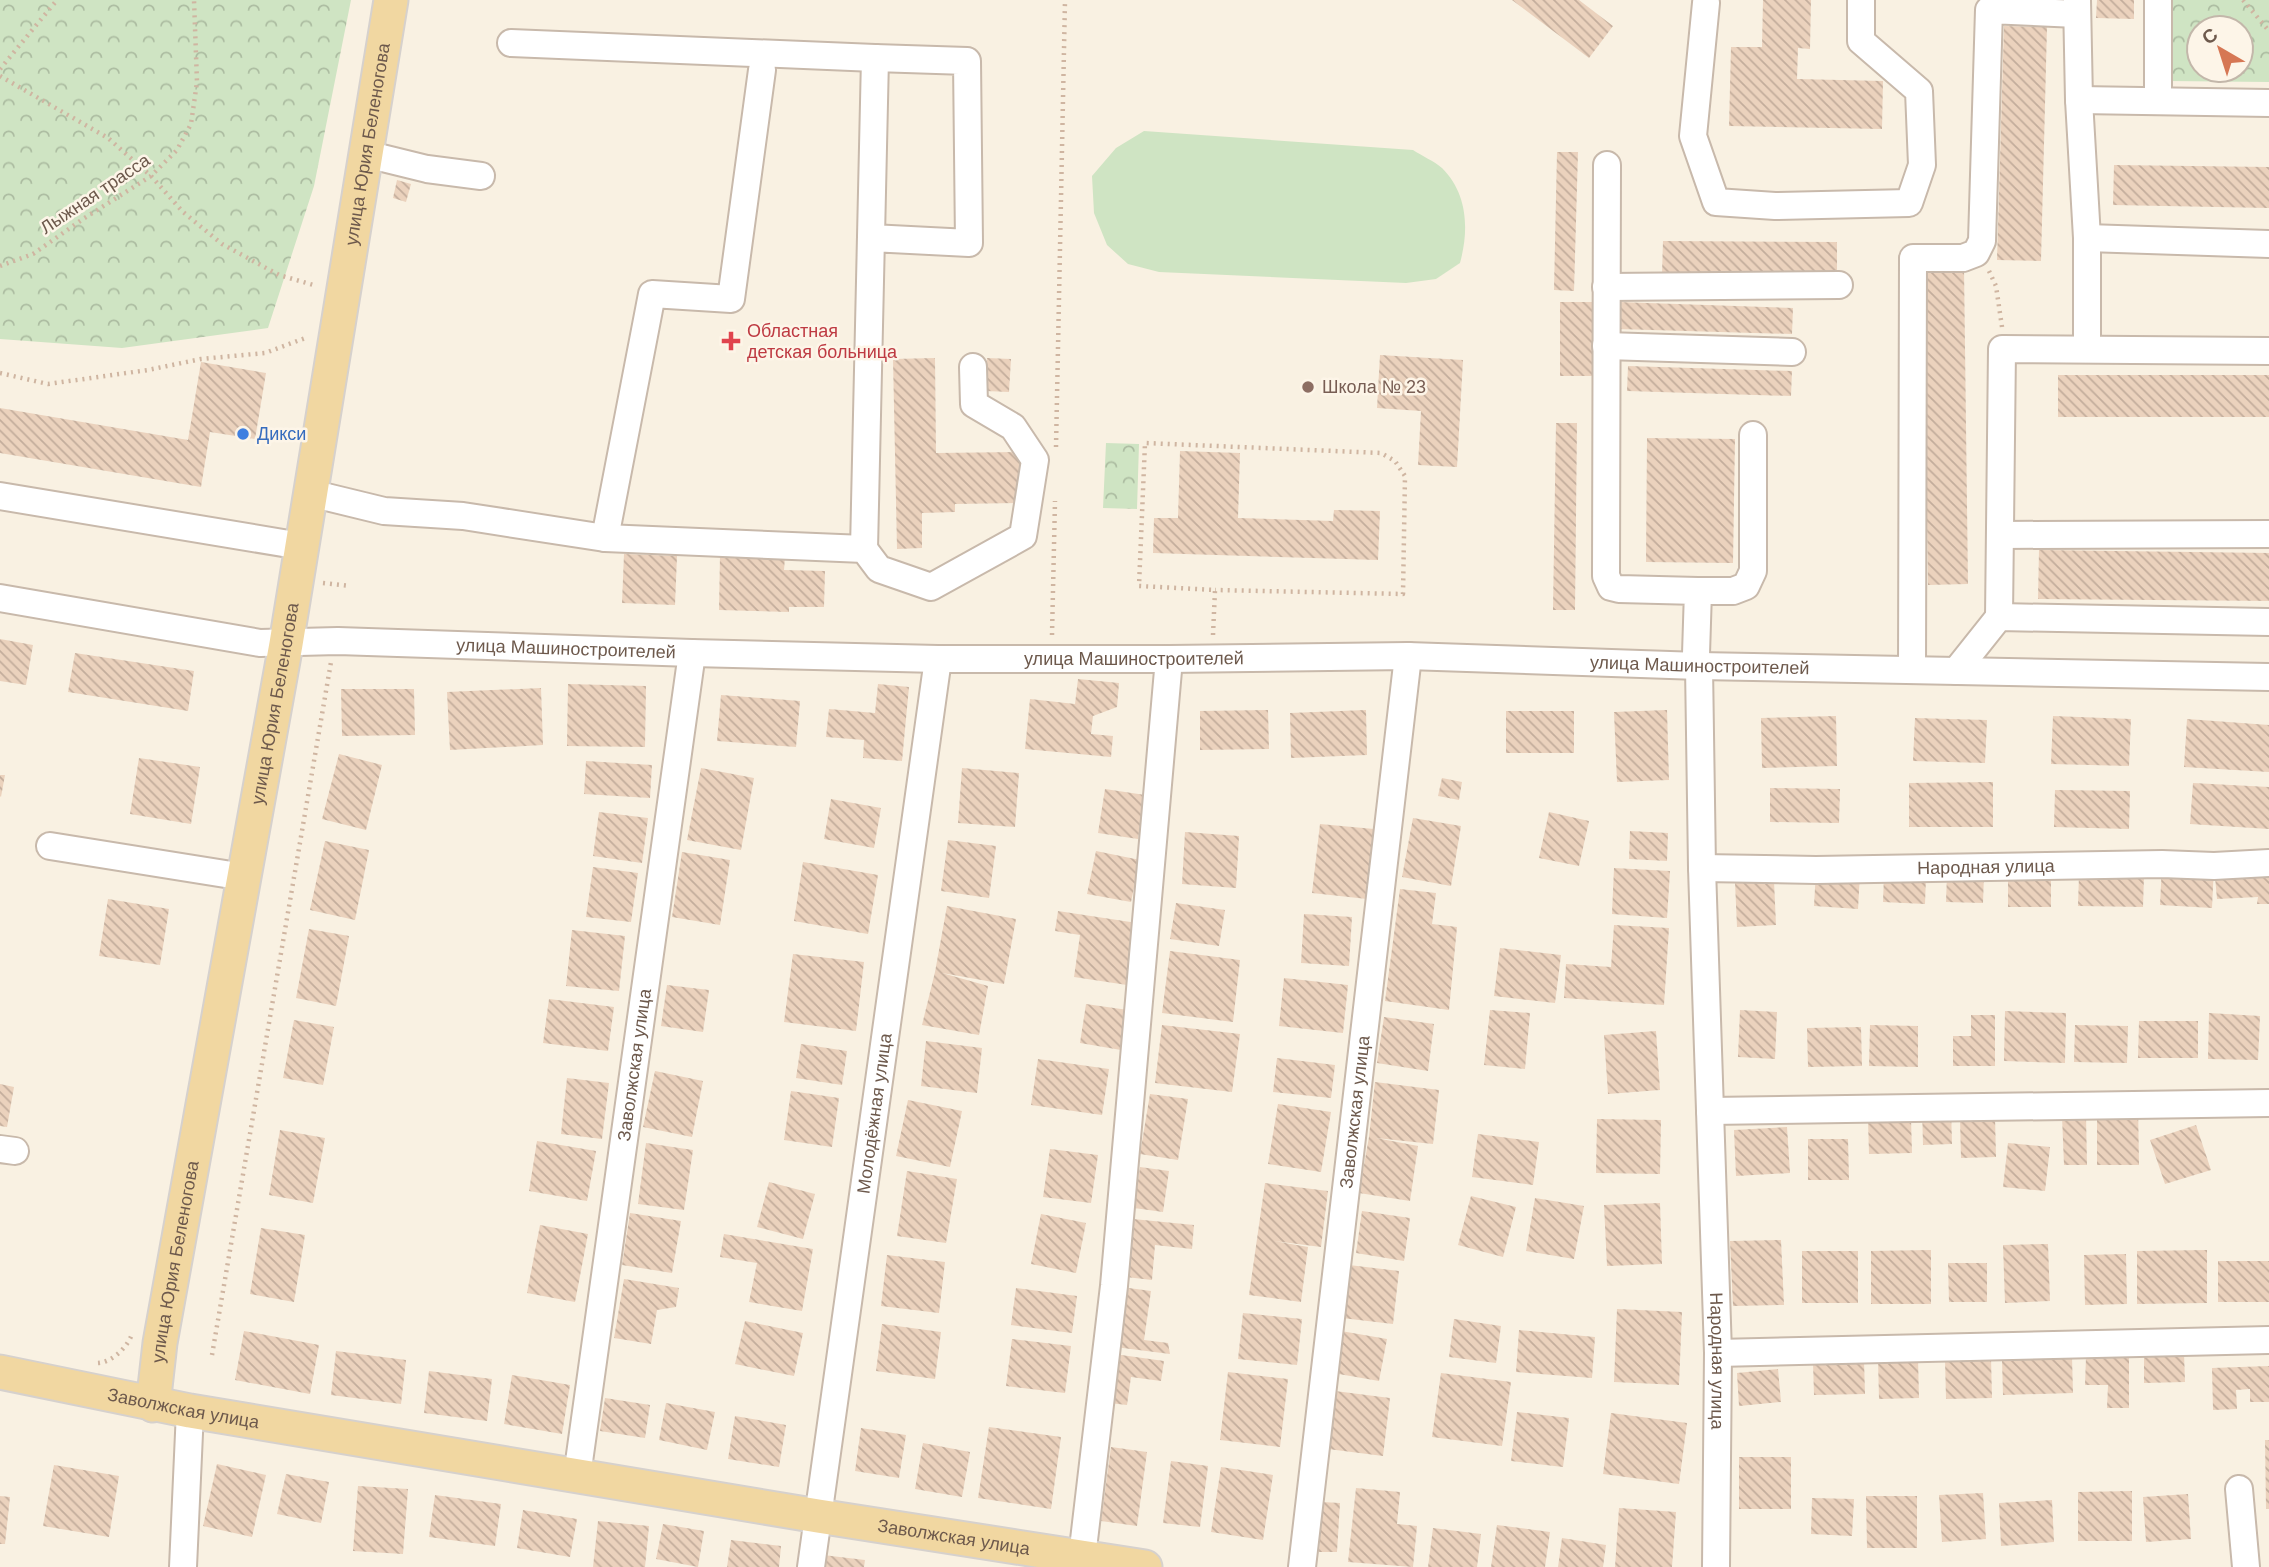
<svg xmlns="http://www.w3.org/2000/svg" width="2269" height="1567" font-family="Helvetica,sans-serif">
<defs>
<pattern id="forest-crowns" width="20" height="18" patternUnits="userSpaceOnUse" patternTransform="scale(1.75)"><rect width="20" height="18" fill="#cfe4c3"/><path d="M2 6a3 3 0 1 1 6 0M12 15a3 3 0 1 1 6 0" fill="none" stroke="#acbca1"/></pattern>
<pattern id="building-back-hatch" width="6" height="6" patternUnits="userSpaceOnUse" patternTransform="scale(1.75)"><rect width="6" height="6" fill="#ebd2bd"/><path d="M-1 5l2 2M0 0l6 6M5-1l2 2" fill="none" stroke="#c3ad9c"/></pattern>
</defs>
<rect width="100%" height="100%" fill="#f9f1e2"/>
<path fill="url(#forest-crowns)" fill-rule="evenodd" d="M0,0H351L314,186L268,328L122,348L0,339Z
M2169,0H2269V82L2168,81ZM2199,28H2241V70H2199Z
M1106,443L1139,444L1137,509L1103,508Z"/>
<path fill="#cfe4c3" d="M1144,131L1413,150C1422,156 1434,161 1442,168C1468,194 1469,230 1460,263L1436,279L1406,283L1159,272L1128,264L1107,245L1094,213L1092,176L1116,148Z"/>
<path fill="url(#building-back-hatch)" d="M1512,0H1579L1613,26L1589,58Z
M1763,0H1811L1810,49L1798,48L1797,79L1883,81L1882,129L1729,126L1731,47H1762Z
M2097,0H2134V19L2096,18Z
M2004,26L2047,27L2041,261L1997,260Z
M1557,152H1578L1574,291L1554,290Z
M2114,165L2269,167V208L2113,205Z
M397,180L411,184L406,202L393,198Z
M1663,241L1837,242V275L1662,274Z
M1964,268L1968,584L1928,585L1923,269Z
M1560,302H1599L1600,376H1560Z
M1618,302L1793,308L1792,334L1617,329Z
M1380,355L1463,360L1457,467L1418,465L1421,411L1377,408Z
M935,358L936,453L1021,452L1022,503L955,504V512L922,513V548L897,549L893,359Z
M987,358L1011,359L1009,392L986,391Z
M201,362L266,373L255,439L210,432L201,487L0,453V408L188,440Z
M1628,366L1792,371L1791,396L1627,391Z
M2058,375H2269V417H2058Z
M1556,423H1577L1575,610H1553Z
M1647,438L1735,439L1733,563L1646,562Z
M1180,451L1240,453L1238,518L1333,521L1334,510L1380,511L1378,560L1153,553L1154,518H1178Z
M2039,550L2269,553V601L2038,599Z
M624,554L677,556L675,605L622,603Z
M720,555L785,557L784,570L825,571L824,607H789V612L719,610Z
M0,639L33,645L26,685L0,681Z
M75,653L194,671L188,711L68,692Z
M1078,679L1119,683L1117,707L1093,716L1091,734L1113,736L1111,757L1025,749L1030,699L1075,704Z
M568,684L646,686L645,747L567,746Z
M878,684L909,687L902,761L863,758L864,740L826,737L829,709L875,713Z
M541,688L543,745L450,750L447,692Z
M341,689H414L415,735L342,736Z
M721,695L800,701L796,747L717,741Z
M1268,710L1269,749L1200,750V711Z
M1366,710L1367,755L1291,758L1290,713Z
M1667,710L1669,780L1617,782L1614,712Z
M1506,711H1574V753H1506Z
M1836,716L1837,766L1762,768L1761,718Z
M2053,716L2131,719L2129,766L2051,764Z
M1915,718L1987,720L1985,763L1913,761Z
M2187,719L2269,725V772L2184,767Z
M339,754L382,765L366,830L322,819Z
M139,758L200,767L191,824L130,814Z
M586,761L652,765L650,798L584,794Z
M701,768L754,778L741,850L687,840Z
M962,768L1019,773L1015,827L958,823Z
M0,775H5L1,797L0,796Z
M1442,778L1462,782L1459,800L1438,796Z
M1993,782V827H1909V783Z
M2193,783L2269,787V829L2190,824Z
M1770,788L1840,789L1839,823L1770,822Z
M1105,789L1145,795L1138,839L1098,833Z
M2055,790L2130,791L2129,829L2054,827Z
M831,799L881,808L874,848L824,839Z
M599,812L648,818L642,863L593,856Z
M1549,812L1589,821L1579,866L1539,858Z
M1413,818L1461,826L1451,886L1402,877Z
M1320,824L1374,829L1367,899L1312,893Z
M1630,831L1668,833L1667,861L1629,859Z
M1185,832L1239,836L1236,888L1182,884Z
M948,840L996,846L989,898L941,891Z
M325,841L369,850L355,920L310,910Z
M1096,851L1140,860L1131,902L1087,894Z
M682,852L730,860L720,925L672,917Z
M803,862L878,875L868,934L794,921Z
M2269,863V904H2257L2258,897L2217,899L2214,866L2212,908L2160,905L2162,864Z
M593,867L638,873L631,922L586,917Z
M1614,868L1670,871L1667,918L1612,914Z
M1816,870L1860,873L1858,909L1814,906Z
M1947,874L1984,875L1983,903L1946,902Z
M2079,874L2144,876L2143,907L2078,906Z
M1884,875L1926,877L1925,904L1883,902Z
M2008,876H2051V907H2008Z
M1774,881L1776,925L1737,927L1735,882Z
M1400,889L1436,893L1432,924L1457,927L1449,1010L1385,1001Z
M108,899L169,909L160,965L99,956Z
M1176,903L1225,910L1219,946L1170,939Z
M947,906L1016,919L1004,984L942,973L988,986L979,1035L922,1025L935,972Z
M1058,911L1137,923L1127,985L1074,977L1080,935L1055,931Z
M1304,914L1352,917L1349,966L1301,963Z
M1614,925L1669,928L1664,1005L1564,998L1566,964L1611,967Z
M309,929L349,936L336,1006L296,998Z
M572,930L625,936L619,991L566,986Z
M1500,948L1561,955L1555,1003L1494,996Z
M1170,951L1240,960L1233,1022L1162,1013Z
M793,954L864,962L856,1031L784,1022Z
M1284,978L1348,985L1343,1033L1279,1026Z
M667,985L709,990L703,1032L661,1026Z
M549,999L614,1007L608,1051L543,1043Z
M1086,1004L1128,1010L1121,1050L1080,1043Z
M1490,1010L1530,1013L1525,1069L1484,1065Z
M1740,1010L1777,1012L1775,1059L1738,1057Z
M2005,1011L2066,1013L2065,1063L2004,1061Z
M2209,1013L2260,1016L2258,1060L2208,1059Z
M1971,1015H1995V1066H1953V1036H1971Z
M1384,1017L1434,1024L1428,1071L1377,1063Z
M294,1020L334,1027L323,1085L283,1078Z
M2139,1021H2198V1058H2138Z
M1162,1025L1240,1034L1232,1092L1155,1083Z
M1870,1025L1918,1026V1067L1869,1066Z
M2075,1025L2128,1026L2127,1063L2074,1062Z
M1861,1027L1862,1066L1808,1067L1807,1028Z
M1656,1031L1660,1090L1608,1094L1604,1035Z
M926,1041L982,1048L977,1093L921,1086Z
M801,1044L847,1051L842,1085L796,1078Z
M1277,1058L1335,1065L1331,1098L1273,1092Z
M1038,1059L1109,1069L1102,1115L1031,1105Z
M655,1071L703,1081L692,1137L643,1127Z
M567,1078L609,1083L602,1139L561,1134Z
M1375,1082L1439,1090L1433,1144L1376,1138L1418,1146L1410,1201L1359,1193L1369,1137Z
M0,1084L14,1087L7,1127L0,1126Z
M791,1091L839,1098L832,1147L784,1140Z
M1150,1094L1188,1099L1178,1160L1140,1154Z
M908,1100L962,1111L950,1167L896,1156Z
M1278,1104L1331,1112L1321,1172L1268,1164Z
M2138,1104L2139,1165H2097V1115Z
M1951,1107L1952,1144L1923,1145L1922,1108Z
M2086,1115L2087,1165H2064L2062,1116Z
M1995,1117L1996,1157L1961,1158L1960,1118Z
M1597,1119L1661,1120L1660,1174L1596,1173Z
M1911,1119L1912,1153L1869,1154L1868,1120Z
M2196,1125L2211,1170L2165,1184L2150,1140Z
M1787,1127L1790,1173L1736,1176L1734,1130Z
M280,1130L325,1138L313,1203L269,1195Z
M1478,1134L1539,1142L1533,1185L1472,1177Z
M1808,1139H1848L1849,1180H1808Z
M537,1141L596,1151L587,1201L529,1191Z
M646,1143L693,1150L684,1210L638,1204Z
M2008,1143L2050,1147L2045,1191L2003,1187Z
M1050,1149L1098,1155L1091,1203L1043,1197Z
M1140,1167L1169,1171L1163,1212L1134,1208Z
M907,1171L957,1179L946,1243L897,1236Z
M769,1182L815,1194L803,1239L757,1227Z
M1265,1183L1328,1191L1321,1247L1274,1241L1308,1247L1301,1302L1249,1295Z
M1471,1196L1516,1207L1503,1257L1458,1245Z
M1535,1198L1584,1206L1574,1259L1526,1251Z
M1660,1203L1662,1264L1607,1266L1604,1205Z
M1362,1211L1410,1218L1404,1261L1356,1253Z
M630,1213L681,1221L672,1273L622,1265Z
M1041,1214L1086,1223L1076,1273L1031,1264Z
M1133,1219L1194,1225L1192,1249L1155,1245L1152,1280L1126,1277Z
M540,1225L588,1234L575,1302L527,1293Z
M261,1228L305,1235L294,1302L250,1294Z
M724,1234L813,1249L802,1311L749,1302L757,1263L720,1257Z
M1781,1240L1784,1305L1733,1306L1730,1241Z
M2048,1244L2050,1301L2005,1303L2003,1245Z
M1931,1250V1304H1871V1251Z
M2207,1250V1303L2137,1304V1251Z
M1802,1251H1858V1303H1802Z
M2126,1254L2127,1304L2085,1305L2084,1255Z
M887,1255L945,1262L939,1313L881,1306Z
M2218,1261H2269V1302H2218Z
M1948,1263H1987V1302H1949Z
M1349,1265L1399,1271L1393,1324L1342,1318Z
M624,1279L679,1288L676,1307L657,1310L651,1344L614,1338Z
M1114,1286L1151,1291L1144,1340L1168,1343L1170,1354L1107,1346Z
M1016,1288L1077,1296L1072,1333L1011,1325Z
M1617,1309L1682,1312L1679,1385L1614,1382Z
M1243,1313L1302,1319L1297,1365L1238,1359Z
M1454,1319L1501,1326L1496,1363L1449,1357Z
M745,1321L803,1333L794,1376L735,1364Z
M882,1324L941,1332L935,1379L876,1371Z
M1519,1330L1595,1337L1592,1378L1516,1372Z
M244,1331L319,1345L310,1394L235,1380Z
M1341,1331L1387,1339L1379,1381L1333,1373Z
M1012,1339L1071,1346L1065,1393L1006,1386Z
M336,1351L406,1360L401,1404L331,1395Z
M1107,1353L1164,1361L1161,1381L1131,1377L1127,1405L1100,1402Z
M2184,1353L2185,1382L2144,1383V1355Z
M2072,1357L2073,1393L2003,1395L2002,1360Z
M2086,1357L2129,1358V1408H2107L2108,1385H2085Z
M1991,1358L1992,1398L1946,1399L1945,1359Z
M1878,1359H1918L1919,1398L1879,1399Z
M1864,1361L1865,1394L1814,1395L1813,1362Z
M2269,1366V1402H2250V1389L2236,1390L2237,1409L2213,1410L2212,1368Z
M1778,1369L1781,1402L1739,1406L1737,1373Z
M429,1371L492,1379L487,1421L424,1413Z
M1228,1372L1288,1379L1280,1447L1220,1440Z
M1441,1373L1511,1382L1502,1446L1432,1437Z
M512,1375L570,1385L562,1434L504,1424Z
M1335,1391L1390,1398L1383,1456L1328,1449Z
M605,1398L650,1405L645,1438L600,1431Z
M666,1403L715,1412L707,1450L659,1440Z
M1517,1412L1569,1418L1563,1467L1511,1461Z
M1611,1413L1687,1423L1679,1484L1603,1474Z
M735,1416L786,1425L779,1467L728,1459Z
M989,1427L1061,1437L1051,1509L978,1498Z
M861,1428L906,1435L899,1478L855,1471Z
M2265,1440H2269V1509H2266Z
M923,1443L970,1452L962,1497L915,1489Z
M1111,1447L1147,1452L1137,1526L1101,1521Z
M1739,1457H1791V1509H1739Z
M1171,1461L1208,1466L1200,1527L1163,1523Z
M217,1464L266,1475L252,1537L203,1526Z
M54,1465L119,1476L109,1537L43,1526Z
M1221,1467L1273,1475L1263,1540L1211,1532Z
M286,1474L329,1482L321,1523L277,1514Z
M358,1486L408,1489L403,1554L353,1551Z
M1356,1488L1400,1492L1397,1524L1417,1526L1413,1567L1348,1562Z
M2132,1491V1541H2078V1492Z
M1983,1493L1986,1539L1942,1542L1939,1495Z
M2188,1494L2191,1539L2146,1542L2143,1497Z
M435,1495L501,1504L495,1546L429,1537Z
M0,1496L10,1497L5,1544H0Z
M1866,1496H1917V1548H1867Z
M1812,1498L1854,1499L1852,1536L1811,1534Z
M2052,1500L2054,1542L2001,1546L1999,1503Z
M1322,1502L1340,1503L1337,1552H1319Z
M1619,1508L1676,1512L1672,1567H1615Z
M523,1510L577,1519L570,1557L517,1548Z
M598,1521L649,1526L645,1567H593Z
M663,1524L704,1531L698,1567L656,1559Z
M1497,1525L1550,1532L1545,1567H1491Z
M1433,1528L1481,1534L1477,1567H1428Z
M1562,1538L1606,1545L1603,1567H1558Z
M731,1540L781,1546L779,1567H727Z
M823,1555L865,1560L864,1567H822Z"/>
<g fill="none" stroke-linecap="round" stroke-linejoin="round">
<g stroke="#c8b9ab" stroke-width="30">
<g id="minor">
<path d="M2077,0L2079,100L2087,238V348"/>
<path d="M1706,3L1693,136L1716,202L1775,206L1909,203L1922,165L1919,91L1861,41V0"/>
<path d="M511,43L875,58"/>
<path d="M2079,100L2269,103"/>
<path d="M2158,101V0"/>
<path d="M366,154L427,169L481,176"/>
<path id="s1" d="M1607,165L1606,576L1611,587L1619,589L1698,591L1696,654L1699,666L1702,868L1718,1353L1716,1567"/>
<path d="M2087,238L2269,244"/>
<path d="M1606,287L1839,285"/>
<path d="M1606,346L1792,352"/>
<path d="M310,493L384,511L463,516L605,538L864,549L879,569L931,587L1023,536L1035,460L1013,427L974,404L973,367"/>
<path d="M0,496L301,546"/>
<path d="M2000,535L2269,534"/>
<path d="M605,538L652,294L731,299L762,70"/>
<path d="M864,549L875,58L967,61L969,243L871,238"/>
<path d="M1698,591H1733L1746,586L1753,571V435"/>
<path id="s2" d="M0,598L260,643L338,641L692,653L938,659H1169L1408,656L1699,666L2269,677"/>
<path d="M1999,617L2002,349L2269,351"/>
<path d="M1912,670L1913,258H1963L1976,253L1982,241L1989,10L2077,14"/>
<path d="M1956,671L1999,617L2269,622"/>
<path d="M50,846L244,877"/>
<path id="s3" d="M1702,868L1816,870L2162,864L2214,866L2269,863"/>
<path d="M1710,1111L2269,1103"/>
<path d="M0,1149L15,1151"/>
<path d="M1718,1353L2269,1340"/>
<path id="s4" d="M577,1476L692,653"/>
<path d="M2239,1489L2246,1567"/>
<path d="M1082,1557L1114,1286L1169,659"/>
<path d="M183,1567L190,1411"/>
<path id="s5" d="M811,1567L938,659"/>
<path id="s6" d="M1302,1567L1408,656"/>
</g>
</g>
<g stroke="#d6d1cd" stroke-width="37">
<g id="major">
<path id="s7" d="M0,1372L190,1411L818,1516L1145,1567"/>
<path id="s8" d="M153,1405L160,1343L286,644L391,0"/>
</g>
</g>
<path stroke="#cfb5a1" stroke-width="4.5" stroke-dasharray="2 5" stroke-linecap="butt" d="M2243,0L2269,31
M0,69L57,0
M0,76L108,138L151,176L183,212L222,244L279,275L317,286
M0,266L33,254L83,219L151,176L177,150L191,124L197,82L194,0
M1989,271L1996,286L2002,327
M0,373L48,384L148,370L201,359L265,353L308,337
M1056,447L1065,0
M323,583L350,586
M1052,635L1055,501
M1213,635L1215,590L1139,586L1145,443L1381,453L1395,461L1405,476L1403,594L1215,590
M212,1355L331,662
M98,1363C112,1362 127,1348 132,1334"/>
<use href="#minor" stroke="#fff" stroke-width="26"/>
<use href="#major" stroke="#f1d7a1" stroke-width="33"/>
</g>
<path fill="#e0444e" stroke="#fdf5e8" stroke-width="2.5" d="M727.5 330.5h7v7h7v7h-7v7h-7v-7h-7v-7h7z"/>
<circle fill="#8d6e63" stroke="#fdf5e8" stroke-width="2.5" cx="1308" cy="387" r="7"/>
<circle fill="#3f7fe0" stroke="#fdf5e8" stroke-width="2.5" cx="243" cy="434" r="7"/>
<g text-anchor="middle" stroke-width="5" stroke-linejoin="round" paint-order="stroke">
<g font-size="18" fill="#6d594c" stroke="#fdf5e8">
<text dy="6" stroke="none"><textPath href="#s8" startOffset="1279">улица Юрия Беленогова</textPath></text>
<text transform="translate(95 194) rotate(-34)" y="6">Лыжная трасса</text>
<text dy="6" stroke="none"><textPath href="#s2" startOffset="570">улица Машиностроителей</textPath></text>
<text dy="6" stroke="none"><textPath href="#s2" startOffset="1138">улица Машиностроителей</textPath></text>
<text dy="6" stroke="none"><textPath href="#s2" startOffset="1704">улица Машиностроителей</textPath></text>
<text dy="6" stroke="none"><textPath href="#s8" startOffset="712">улица Юрия Беленогова</textPath></text>
<text dy="6" stroke="none"><textPath href="#s3" startOffset="284">Народная улица</textPath></text>
<text dy="6" stroke="none"><textPath href="#s4" startOffset="415">Заволжская улица</textPath></text>
<text dy="6" stroke="none"><textPath href="#s6" startOffset="458">Заволжская улица</textPath></text>
<text dy="6" stroke="none"><textPath href="#s5" startOffset="458">Молодёжная улица</textPath></text>
<text dy="6" stroke="none"><textPath href="#s8" startOffset="145">улица Юрия Беленогова</textPath></text>
<text dy="6" stroke="none"><textPath href="#s1" startOffset="1281">Народная улица</textPath></text>
<text dy="6" stroke="none"><textPath href="#s7" startOffset="187">Заволжская улица</textPath></text>
<text dy="6" stroke="none"><textPath href="#s7" startOffset="968">Заволжская улица</textPath></text>
</g>
<g font-size="18" fill="#be3a42" stroke="#fdf5e8" text-anchor="start">
<text x="747" y="337">Областная<tspan x="747" dy="21">детская больница</tspan></text>
</g>
<g font-size="18" fill="#785e54" stroke="#fdf5e8" text-anchor="start">
<text x="1322" y="393">Школа № 23</text>
</g>
<g font-size="18" fill="#366cbe" stroke="#fdf5e8" text-anchor="start">
<text x="257" y="440">Дикси</text>
</g>
</g>
<g transform="translate(2220 49) rotate(321)"><circle r="33" fill="#fdf5e8" stroke="#c3b7aa" stroke-width="2"/>
<path d="M0-5L12 26L0 18L-12 26Z" fill="#d67754"/>
<text y="-10" font-size="19" font-weight="bold" text-anchor="middle" fill="#6d594c">С</text>
</g>
</svg>
